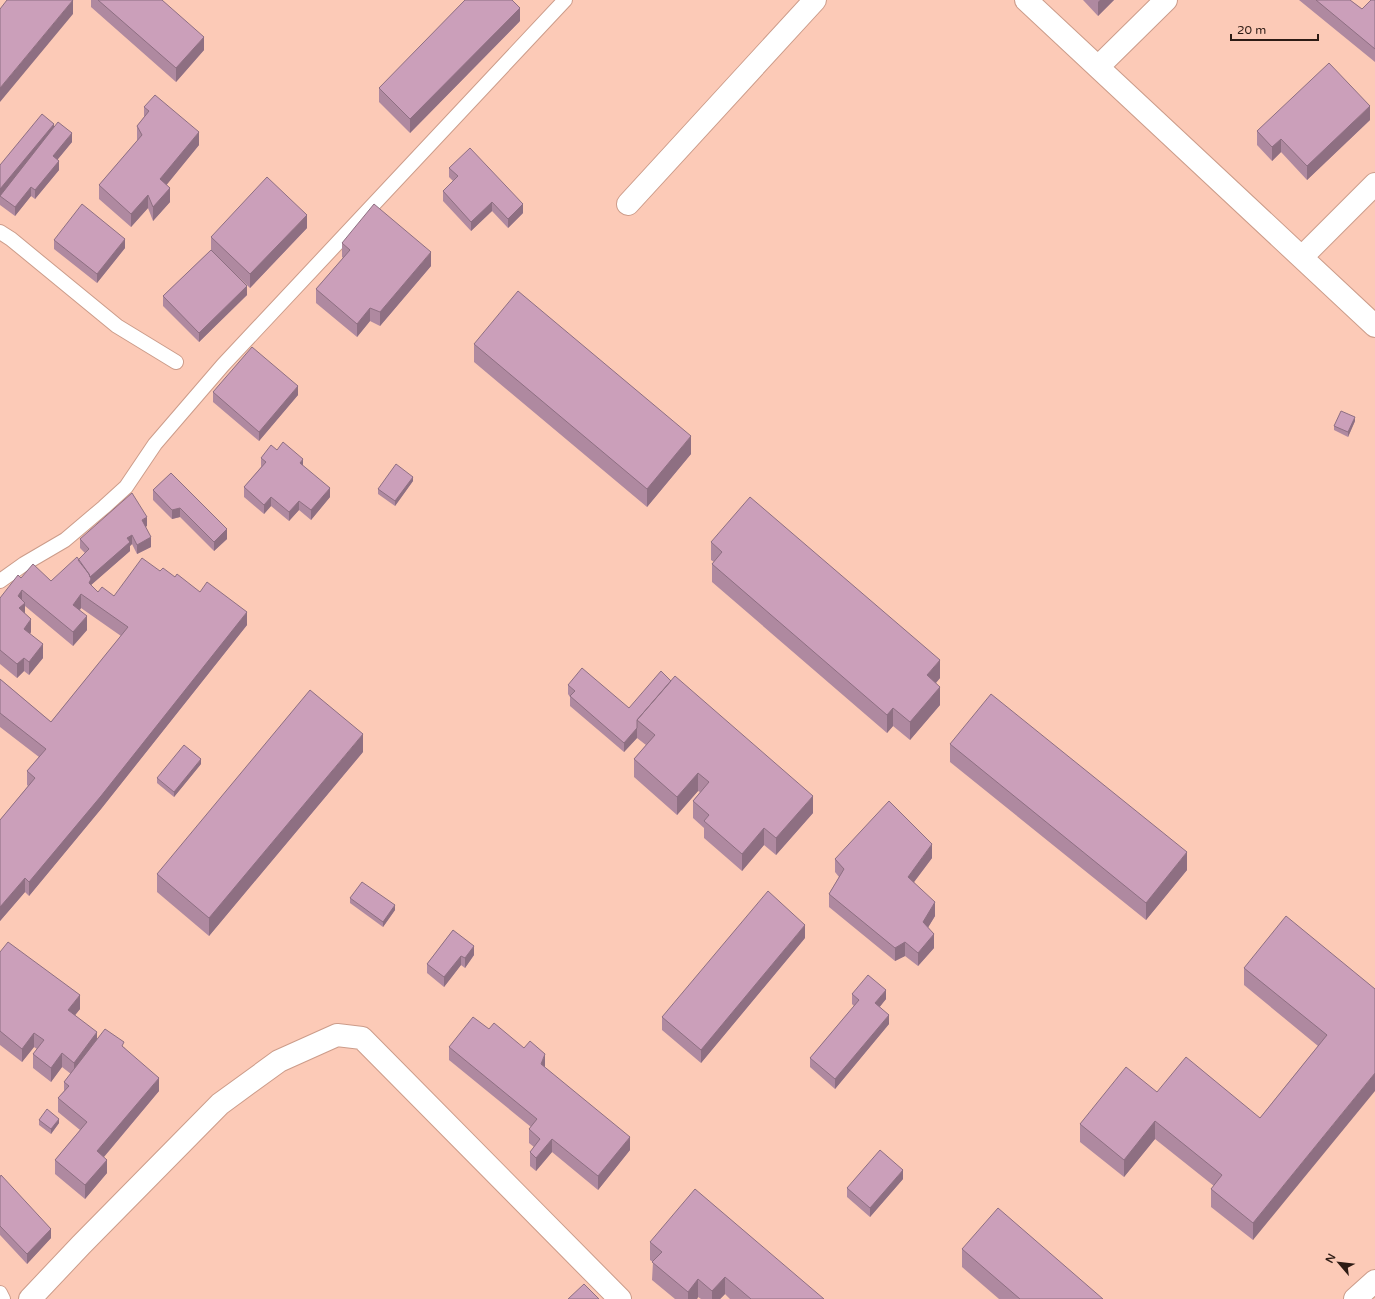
<svg xmlns="http://www.w3.org/2000/svg" width="1375" height="1299" font-family="'Varela Round',sans-serif">
<rect width="100%" height="100%" fill="#fccab7"/>
<g fill="none" stroke-linecap="round" stroke-linejoin="round">
<g stroke="#cc9c8a" stroke-width="16">
<path id="lane" d="M0,232L11,239L117,326L176,362
M0,581L24,564L65,540L104,507L126,487L155,444L223,365L565,0
M0,1293L3,1299"/>
</g>
<g stroke="#cc9c8a" stroke-width="24">
<path id="street" d="M1026,0L1375,326
M1098,67L1166,0
M628,204L815,0
M1302,257L1375,184
M30,1299L81,1245L220,1104L279,1061L337,1035L362,1038L620,1299
M1355,1299L1375,1281"/>
</g>
<use href="#lane" stroke="#fff" stroke-width="14"/>
<use href="#street" stroke="#fff" stroke-width="22"/>
</g>
<path fill="#af89a0" d="M91,0H162L204,50L176,82L91,7Z
M1083,0H1114L1098,16Z
M1299,0H1350L1362,9L1375,0V62Z
M520,21L410,133L379,102V88Z
M144,107L199,145L166,185L170,202L153,221L148,208L131,227L99,199V185L137,141V126L144,117Z
M1370,120L1307,180L1281,152L1272,161L1257,145V131Z
M54,127L72,142L58,159L59,170L35,199L31,196L15,216L0,205V165Z
M449,168L523,213L508,228L492,211L471,231L443,201V191L453,181L449,177Z
M307,228L250,288L230,269L247,295L199,342L163,306V296L211,250V237Z
M54,240L125,248L97,283L54,249Z
M342,243L431,266L380,326L370,321L357,337L316,303V289L343,258L342,257Z
M474,344L691,454L647,507L474,362Z
M213,392L298,395L259,441L213,402Z
M1355,421L1348,437L1334,430V426Z
M277,450L303,466L330,497L311,520L299,510L289,521L271,506L264,514L244,497V487L261,467V458Z
M171,473L227,539L214,551L180,517L172,519L153,500V490Z
M413,481L395,506L378,494V489Z
M147,526L145,527L151,547L137,554L132,544L130,546V551L91,585L98,592L114,596L160,571L175,577L200,592L247,625L101,809L29,896L25,892L0,921V820L28,786L27,785V771L39,757L0,727V679L51,722L121,636L81,608L80,610L87,630L73,646L25,606V614L31,632L30,634L43,658L29,675L24,671L17,678L0,664V598L21,578L51,581L78,560L85,553L80,548V539Z
M711,542L940,678L936,683L940,705L910,740L893,726L887,733L712,582V564L714,562L711,560Z
M568,685L629,708L813,813L776,855L764,845L742,871L704,838V828L693,818V801L700,792L698,791L677,815L634,777V759L646,745L637,738L624,752L570,706V697L568,694Z
M950,744L1187,870L1146,920L950,762Z
M363,752L209,936L157,892V874Z
M201,764L174,797L157,783V778Z
M932,858L914,882L935,916L928,927L934,948L918,966L905,956L895,961L829,907V894L839,877L835,872V859Z
M350,898L395,910L383,927L350,903Z
M453,930L474,955L465,968L461,965L444,987L427,973V964Z
M805,938L701,1063L662,1030V1017Z
M0,952L80,1009L75,1015L97,1039L124,1047L159,1091L104,1157L107,1173L85,1199L55,1174V1160L80,1130L58,1112V1098L64,1091V1082L71,1074L62,1067L51,1082L33,1068V1054L37,1049L34,1047L22,1062L0,1045Z
M1244,968L1375,989L1253,1240L1211,1207V1189L1214,1186L1155,1139L1124,1177L1080,1142V1124L1157,1092L1260,1118L1318,1046L1244,985Z
M852,994L886,999L879,1007L889,1024L835,1089L810,1067V1058L854,1006L852,1004Z
M489,1029L545,1068L630,1150L598,1190L552,1152L536,1171L530,1166V1152L534,1147L529,1143V1129L531,1127L449,1060V1047Z
M39,1120L59,1123L51,1134L39,1125Z
M0,1177L51,1238L27,1264L0,1235Z
M903,1179L870,1217L847,1197V1188Z
M650,1242L824,1299H730L725,1294L720,1299H701L698,1297L697,1299H675L652,1280L653,1262L650,1260Z
M962,1249L1103,1299H999L962,1267Z"/>
<path fill="#8e6f82" d="M73,0V14L0,102V88Z
M1100,0H1114L1098,16V2Z
M520,8V21L410,133V119Z
M204,37V50L176,82V68Z
M1370,106V120L1307,180V166Z
M54,124V133L0,196V198V189Z
M199,132V145L160,193V179Z
M72,133V142L53,165V156Z
M1281,139V152L1272,161V147Z
M59,161V170L35,199V190Z
M31,187V196L15,216V207Z
M170,188V202L153,221V207Z
M148,195V208L131,227V214Z
M492,202V211L471,231V222Z
M523,204V213L508,228V219Z
M307,215V228L250,288V274Z
M125,239V248L97,283V274Z
M431,252V266L380,326V312Z
M247,286V295L199,342V333Z
M370,308V321L357,337V324Z
M298,386V395L259,441V432Z
M1355,417V421L1348,437V432Z
M691,436V454L647,507V489Z
M303,459V469L300,463Z
M413,477V481L395,506V501Z
M330,488V497L311,520V510Z
M271,497V506L264,514V505Z
M299,501V510L289,521V512Z
M180,508V517L172,519V510Z
M147,517V526L142,529V520Z
M227,529V539L214,551V542Z
M132,535V544L130,546V551L91,585L89,596V578L127,538Z
M151,537V547L137,554V545Z
M22,590V604L18,596Z
M81,594V608L73,618V605Z
M25,603V617L19,608Z
M247,612V625L101,809L29,896V882Z
M87,616V630L73,646V632Z
M31,619V632L24,643V629Z
M43,644V658L29,675V662Z
M24,658V671L17,678V664Z
M940,660V678L927,693V675Z
M940,687V705L910,740V722Z
M893,708V726L887,733V715Z
M637,728V738L624,752V743Z
M363,734V752L209,936V918Z
M201,759V764L174,797V792Z
M698,773V791L677,815V797Z
M813,796V813L776,855V838Z
M764,828V845L742,871V854Z
M932,844V858L908,890V877Z
M1187,852V870L1146,920V903Z
M25,878V892L0,921V907Z
M935,902V916L923,936V922Z
M395,905V910L383,927V922Z
M805,925V938L701,1063V1050Z
M934,934V948L918,966V953Z
M905,942V956L895,961V948Z
M474,946V955L465,968V958Z
M461,956V965L444,987V977Z
M886,990V999L875,1013V1003Z
M80,995V1009L68,1024V1010Z
M889,1015V1024L835,1089V1079Z
M97,1032V1046L74,1076V1063Z
M34,1033V1047L22,1062V1049Z
M62,1053V1067L51,1082V1068Z
M545,1054V1068L541,1064Z
M1375,1073V1091L1253,1240V1223Z
M159,1078V1091L97,1165V1151Z
M59,1119V1123L51,1134V1129Z
M1155,1121V1139L1124,1177V1160Z
M630,1137V1150L598,1190V1176Z
M552,1139V1152L536,1171V1158Z
M107,1160V1173L85,1199V1185Z
M903,1170V1179L870,1217V1208Z
M51,1229V1238L27,1264V1254Z
M725,1277V1294L720,1299H712V1291Z
M698,1279V1297L697,1299H688V1292Z"/>
<path fill="#cb9fba" stroke="#8e6f82" d="M7,0H73L0,88V9Z
M98,0H162L204,37L176,68Z
M465,0H512L520,8L410,119L379,88Z
M1316,0H1350L1362,9L1371,0H1375V49Z
M1329,63L1370,106L1307,166L1281,139L1272,147L1257,131Z
M155,95L199,132L160,179L170,188L153,207L148,195L131,214L99,185L142,135L137,126L149,111L144,107Z
M42,114L54,124L0,189V165Z
M58,122L72,133L53,156L59,161L35,190L31,187L15,207L0,196Z
M470,148L523,204L508,219L492,202L471,222L443,191L458,176L449,168Z
M267,177L307,215L250,274L211,237Z
M82,204L125,239L97,274L54,240Z
M374,204L431,252L380,312L370,308L357,324L316,289L350,250L342,243Z
M211,250L247,286L199,333L163,296Z
M518,291L691,436L647,489L474,344Z
M252,347L298,386L259,432L213,392Z
M1341,411L1355,417L1348,432L1334,426Z
M283,442L303,459L300,463L330,488L311,510L299,501L289,512L271,497L264,505L244,487L266,462L261,458L271,445L277,450Z
M396,464L413,477L395,501L378,489Z
M171,473L227,529L214,542L180,508L172,510L153,490Z
M132,493L147,517L142,520L151,537L137,545L132,535L127,538L130,542L90,577L89,574L78,560L89,549L80,539Z
M750,497L940,660L927,675L940,687L910,722L893,708L887,715L712,564L722,552L711,542Z
M77,557L89,574L91,579L89,583L98,592L102,587L114,596L142,558L160,571L163,568L175,577L177,574L200,592L207,582L247,612L101,796L29,882L25,878L0,907V820L35,778L27,771L46,749L0,713V679L51,722L128,627L81,594L73,605L87,616L73,632L22,590L18,596L25,603L19,608L31,619L24,629L43,644L29,662L24,658L17,664L0,650V598L18,575L21,578L33,564L51,581Z
M582,668L629,708L661,671L671,681L637,720V728L624,743L570,696L575,691L568,685Z
M675,676L813,796L776,838L764,828L742,854L704,821L709,815L693,801L709,782L698,773L677,797L634,759L655,735L637,720Z
M310,690L363,734L209,918L157,874Z
M991,694L1187,852L1146,903L950,744Z
M184,745L201,759L174,792L157,778Z
M889,801L932,844L908,877L935,902L923,922L934,934L918,953L905,942L895,948L829,894L844,869L835,859Z
M362,882L395,905L383,922L350,898Z
M768,891L805,925L701,1050L662,1017Z
M1286,916L1375,989V1073L1253,1223L1211,1189L1222,1175L1155,1121L1124,1160L1080,1124L1126,1067L1157,1092L1186,1057L1260,1118L1327,1035L1244,968Z
M453,930L474,946L465,958L461,956L444,977L427,964Z
M8,942L80,995L68,1010L97,1032L74,1063L62,1053L51,1068L33,1054L44,1040L34,1033L22,1049L0,1031V952Z
M868,975L886,990L875,1003L889,1015L835,1079L810,1058L859,1000L852,994Z
M473,1017L489,1029L494,1023L524,1048L530,1041L545,1054L541,1064L630,1137L598,1176L552,1139L536,1158L530,1152L540,1139L529,1129L537,1119L449,1047Z
M105,1029L124,1042L122,1046L159,1078L97,1151L107,1160L85,1185L55,1160L87,1122L58,1098L69,1086L64,1082Z
M47,1109L59,1119L51,1129L39,1120Z
M880,1150L903,1170L870,1208L847,1188Z
M1,1175L51,1229L27,1254L0,1226V1177Z
M695,1189L824,1299H751L725,1277L712,1291L698,1279L688,1292L652,1262L662,1252L650,1242Z
M998,1208L1103,1299H1020L962,1249Z
M584,1284L599,1299H568Z"/>
<g transform="translate(1339 1263) rotate(298)" stroke="#fccab7" stroke-width="3" paint-order="stroke">
<path d="M0-3L7 15L0 10L-7 15Z" fill="#2d1b14"/>
<text y="-6" font-size="11" font-weight="bold" text-anchor="middle" fill="#2d1b14">N</text>
</g>
<path d="M1231 34v6h87v-6" fill="none" stroke="#2d1b14" stroke-width="2"/>
<text x="1237" y="34" font-size="12" fill="#2d1b14" stroke="#fccab7" stroke-width="3" paint-order="stroke">20 m</text>
</svg>
